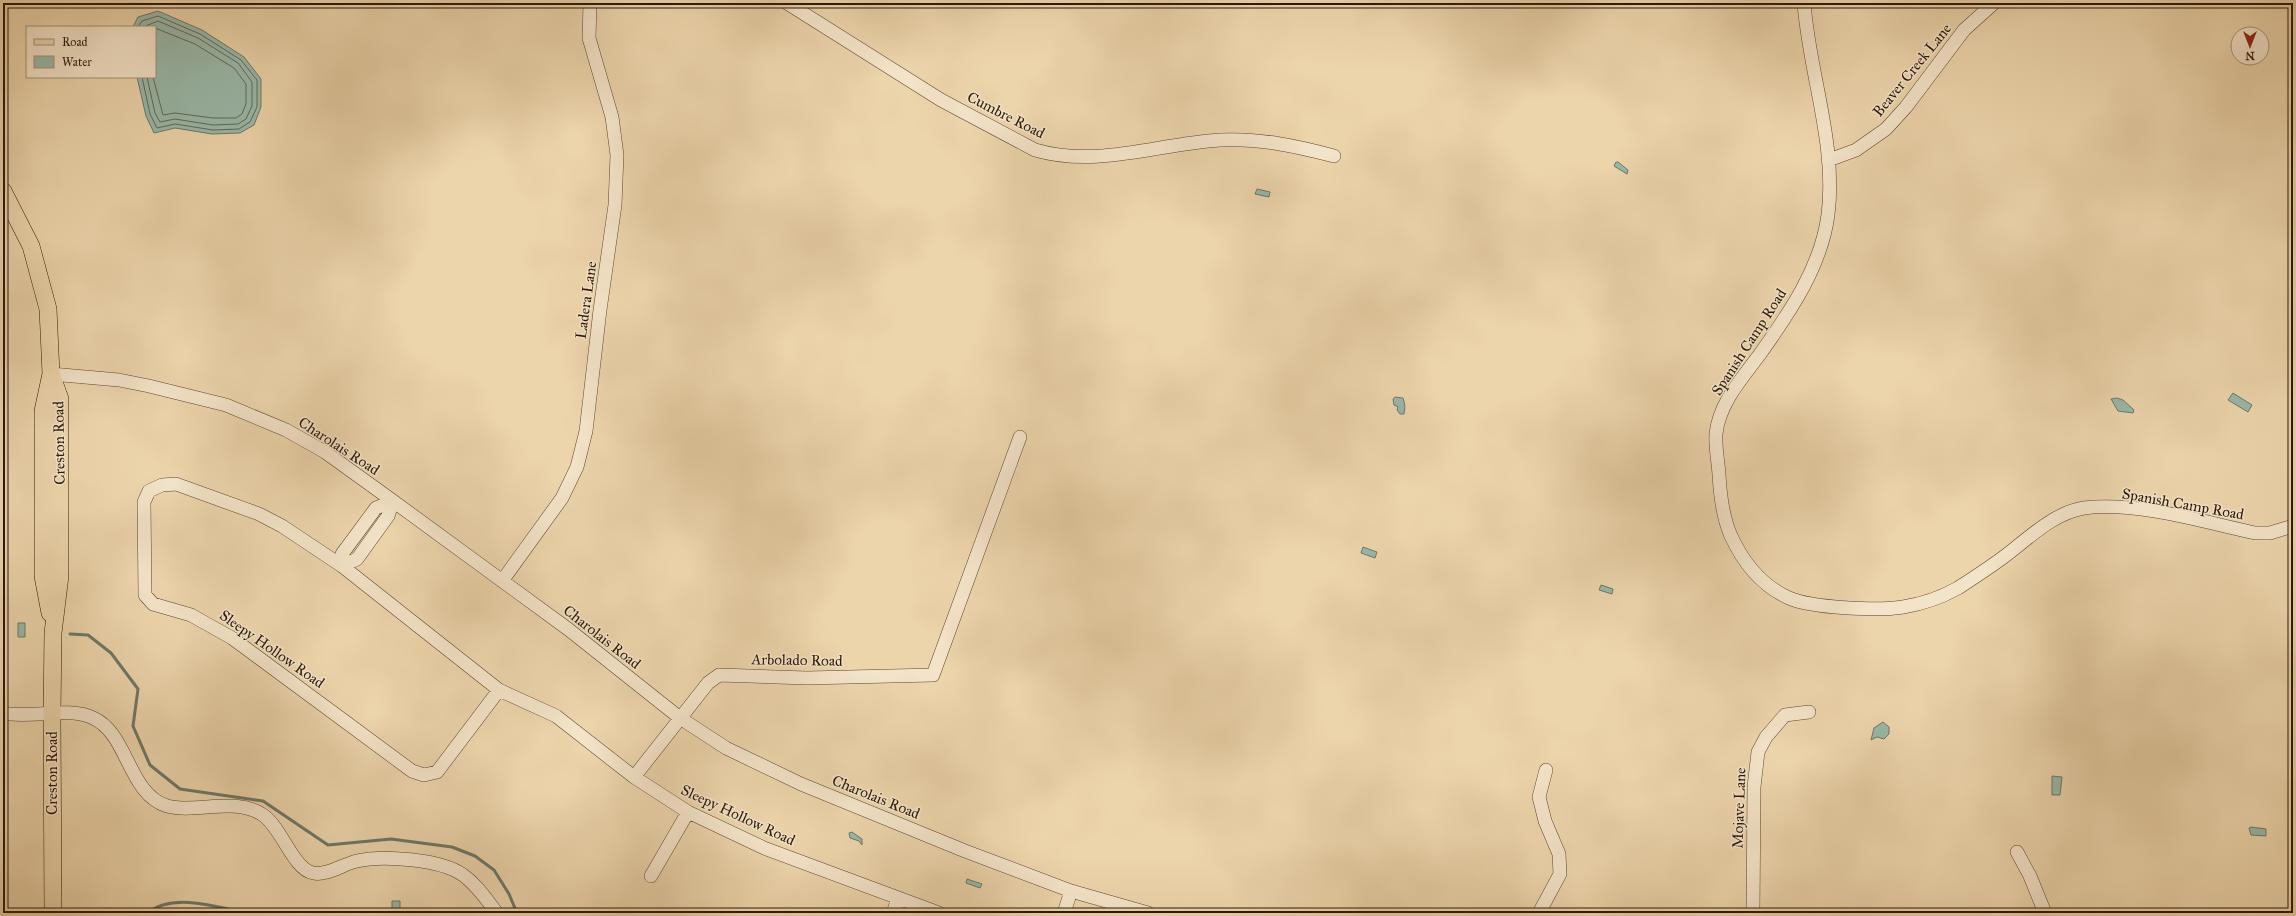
<svg xmlns="http://www.w3.org/2000/svg" width="2296" height="916" font-family="'IM FELL Great Primer',serif">
<rect width="100%" height="100%" fill="#ecd4ab"/>
<filter id="stains"><feTurbulence type="fractalNoise" baseFrequency=".005" numOctaves="4"/><feColorMatrix values="0 0 0 0 .2 0 0 0 0 .09 0 0 0 0 .02 0 0 0 .5 -.17"/></filter>
<radialGradient id="worn" r=".72"><stop offset=".6" stop-color="#630" stop-opacity="0"/><stop offset="1" stop-color="#630" stop-opacity=".3"/></radialGradient>
<path fill="#99b8a9" stroke="#6d7869" d="M158,11L202,30L244,57L261,79V107L254,125L240,133L212,134L175,128L154,133L146,116L137,77H155V27H133L138,17Z
M1616,162H1618L1628,170L1627,174L1614,166Z
M1257,189L1270,192L1269,197L1255,194Z
M2233,393L2252,405L2248,412L2228,400Z
M1395,397L1403,398L1405,406L1404,414H1400L1397,410L1398,407L1394,405L1393,399Z
M2117,398L2123,400L2134,410L2133,413L2118,411L2111,399Z
M1363,547L1377,552L1375,558L1361,553Z
M1601,585L1613,589L1612,594L1599,590Z
M18,623H25V637H18Z
M1883,722L1889,727V734L1884,739L1877,737L1871,740L1874,728Z
M2052,776L2062,777L2060,795H2052Z
M2251,827L2266,829V836L2251,835L2249,828Z
M852,832L862,839V845L859,841L850,838L849,833Z
M967,879L982,884L980,888L966,883Z
M392,901H400V913H392Z"/>
<g fill="none" stroke-linecap="round" stroke-linejoin="round">
<path stroke="#626858" stroke-width="1" d="M138,27L142,21L158,16L200,34L241,60L257,80V107L250,122L239,129L213,130L175,124L157,128L150,114L142,77
M143,27L158,21L198,38L238,63L252,82V106L246,119L238,124L213,125L175,119L160,122L155,113L147,77
M153,77L163,115L175,113L213,118H236L242,114L246,104V84L234,68L195,44L155,28"/>
<path stroke="#6d7869" stroke-width="3" d="M70,634L88,635L111,653L138,689L133,726L150,765L180,789L263,801L328,845L391,839L452,847L475,856L494,870L509,894L517,913
M148,913C169,895 207,904 232,910L235,913"/>
<g stroke="#5a4731" stroke-width="14">
<path id="minor" d="M787,3L941,100L1035,150C1097,168 1157,144 1220,140C1259,138 1296,146 1334,156
M1804,3C1809,73 1837,144 1828,215C1821,267 1790,312 1760,354C1743,377 1719,403 1716,434C1715,446 1718,461 1719,474C1720,494 1723,518 1731,536C1743,562 1762,586 1789,598C1811,608 1879,611 1903,607C1922,604 1942,597 1958,588C1972,579 1987,569 2001,559C2026,541 2052,513 2084,508C2135,501 2204,522 2255,533H2270L2293,526
M1829,160L1856,150L1886,129L1906,107L1964,30L1994,3
M51,374L119,380L149,386L226,405L286,430L325,452L393,501L568,629L680,718L726,748L801,784L965,851L1071,891L1148,913
M393,501L388,516L357,559L342,566V554L376,508Z
M502,581L562,498L577,467L586,431L600,310L615,205L617,155L612,117L589,38L590,3
M499,690L437,772L424,775L412,771L232,638L191,615L153,604L145,595L144,502L149,491L162,485L176,484L259,514L282,526L342,566L499,690L556,716L634,777L688,812L764,848L939,913
M3,713C30,719 69,706 93,718C128,733 128,794 167,806C197,814 235,796 263,815C282,828 293,869 313,873C327,876 343,864 357,861C382,855 441,859 463,875C477,885 486,899 497,913
M634,777L708,683L719,675L807,678L933,675L1020,437
M2017,852L2030,876L2045,913
M651,876L688,812
M893,913L898,899
M1064,913L1071,891
M1539,913L1560,874L1559,854L1545,821L1539,797L1546,770
M1753,913L1754,787L1758,752L1766,737L1785,715L1809,712"/>
</g>
<g stroke="#2a1808" stroke-width="18">
<path id="major" d="M3,191L31,246L48,309L51,374L43,411V576L50,613
M51,374L60,399V576L53,633L52,714L53,913"/>
</g>
<use href="#minor" stroke="#f3e3c8" stroke-width="13"/>
<use href="#major" stroke="#ecd4ab" stroke-width="17"/>
</g>
<g text-anchor="middle" stroke-width="3" stroke-linejoin="round" paint-order="stroke">
<g font-size="15" fill="#2a1808" stroke="#f3e3c8">
<text transform="translate(1912 70) rotate(-51)" y="5">Beaver Creek Lane</text>
<text transform="translate(1006 115) rotate(27)" y="5">Cumbre Road</text>
<text transform="translate(586 300) rotate(-82)" y="5">Ladera Lane</text>
<text transform="translate(1749 342) rotate(-57)" y="5">Spanish Camp Road</text>
<text transform="translate(59 443) rotate(-91)" y="5">Creston Road</text>
<text transform="translate(339 446) rotate(33)" y="5">Charolais Road</text>
<text transform="translate(2183 504) rotate(10)" y="5">Spanish Camp Road</text>
<text transform="translate(602 637) rotate(38)" y="5">Charolais Road</text>
<text transform="translate(272 649) rotate(35)" y="5">Sleepy Hollow Road</text>
<text transform="translate(797 660) rotate(1)" y="5">Arbolado Road</text>
<text transform="translate(52 773) rotate(-90)" y="5">Creston Road</text>
<text transform="translate(876 797) rotate(22)" y="5">Charolais Road</text>
<text transform="translate(1739 808) rotate(-88)" y="5">Mojave Lane</text>
<text transform="translate(738 815) rotate(25)" y="5">Sleepy Hollow Road</text>
</g>
</g>
<rect width="2296" height="916" fill="none" stroke="#ecd4ab" stroke-width="16"/>
<rect x="4" y="4" width="2288" height="908" fill="none" stroke="#2a1808" stroke-width="2"/>
<rect x="8" y="8" width="2280" height="900" fill="none" stroke="#2a1808"/>
<rect x="26" y="26" width="130" height="52" fill="#f3e3c8" stroke="#a3927b"/>
<rect x="34" y="39" width="20" height="6" fill="#ecd4ab" stroke="#a3927b"/>
<text x="62" y="46" font-size="12" fill="#2a1808">Road</text>
<rect x="34" y="56" width="20" height="12" fill="#99b8a9" stroke="#a3927b"/>
<text x="62" y="66" font-size="12" fill="#2a1808">Water</text>
<g transform="translate(2250 46) rotate(180)"><circle r="19" fill="#f3e3c8" stroke="#a3927b"/>
<path d="M0-3L7 15L0 10L-7 15Z" fill="#8f2418"/>
<text y="-6" font-size="11" font-weight="bold" text-anchor="middle" fill="#2a1808">N</text>
</g>
<rect width="100%" height="100%" filter="url(#stains)"/>
<rect width="100%" height="100%" fill="url(#worn)"/>
</svg>
